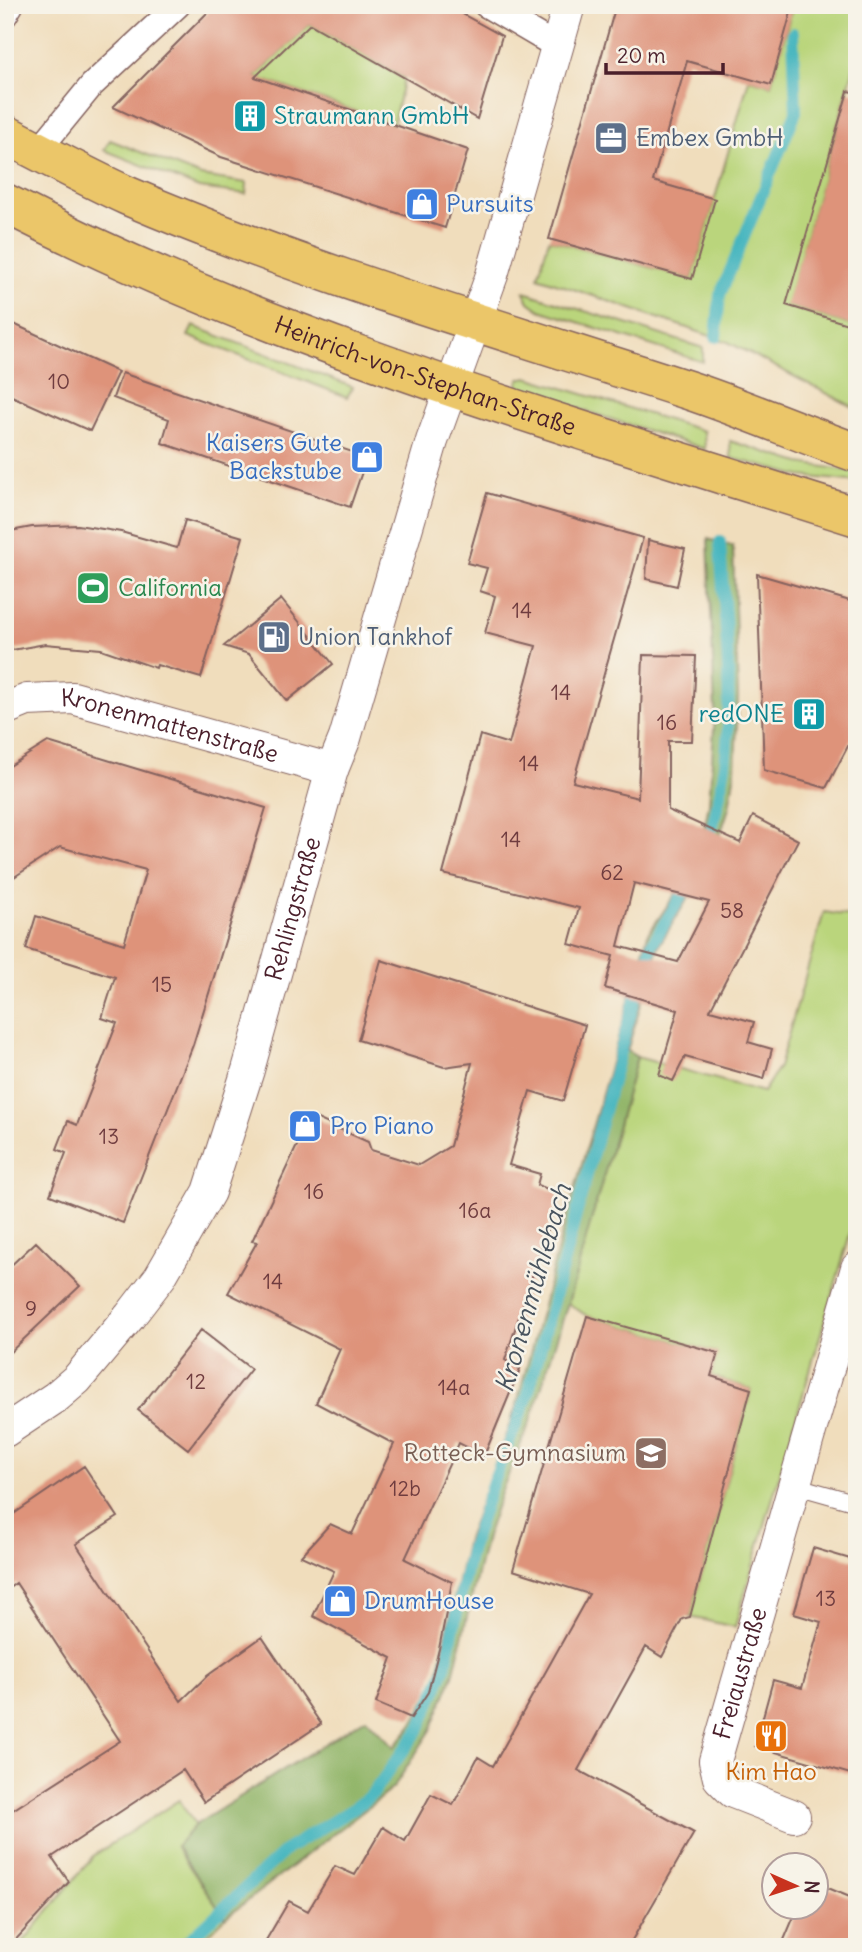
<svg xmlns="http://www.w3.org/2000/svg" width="862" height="1952" font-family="Delius,sans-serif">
<rect width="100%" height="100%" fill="#f7f3e8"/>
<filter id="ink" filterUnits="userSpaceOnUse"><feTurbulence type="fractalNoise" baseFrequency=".0143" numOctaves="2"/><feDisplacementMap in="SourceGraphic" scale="14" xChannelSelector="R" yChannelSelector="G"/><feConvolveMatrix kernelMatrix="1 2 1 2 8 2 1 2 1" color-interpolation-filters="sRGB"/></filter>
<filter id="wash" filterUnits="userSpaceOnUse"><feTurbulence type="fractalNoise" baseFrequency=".00686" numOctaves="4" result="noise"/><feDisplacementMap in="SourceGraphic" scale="28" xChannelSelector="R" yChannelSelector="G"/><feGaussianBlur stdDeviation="1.57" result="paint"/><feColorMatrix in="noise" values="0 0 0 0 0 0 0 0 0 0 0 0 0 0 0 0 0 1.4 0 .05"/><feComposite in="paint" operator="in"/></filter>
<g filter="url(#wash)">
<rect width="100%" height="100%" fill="#f0ddbc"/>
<path fill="#bad57b" stroke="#827a53" stroke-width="2" d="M793,5H857L855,64L787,305L857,327V409L728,342L538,277L549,239L692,279L749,79L771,85Z
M310,24L404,78L393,124L255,77Z
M110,140L201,176L247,183L246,194L199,188L104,150Z
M524,292L703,348V362L540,310L529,302Z
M193,326L353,387L347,397L188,336Z
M527,377L704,431L705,449L523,391L518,386L519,379Z
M730,441L800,463L857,472V482L800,476L731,458Z
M824,912L857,917V1210L735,1627L690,1617L751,1389L711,1376L717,1353L587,1316L568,1303L637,1057L763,1092L779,1067Z
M179,1800L195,1825L176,1847L225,1918L195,1947H19L93,1856Z"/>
<path fill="#93b66b" stroke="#6e6a4b" stroke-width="2" d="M708,539L733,546L738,696L735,771L729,808L712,859L658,947L627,1051L637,1057L568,1303L532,1417L502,1490L486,1537L453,1676L431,1730L393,1788L225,1918L176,1846L195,1825L366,1718L394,1747L412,1725L436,1682L467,1539L516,1407L561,1237L648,934L691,871L701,844L709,804L715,713Z"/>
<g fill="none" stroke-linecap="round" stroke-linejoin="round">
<path stroke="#47b6bf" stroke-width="12" d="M716,337L720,295L796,112L793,33
M708,844C715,818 721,792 725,765C734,691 724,616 720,542
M182,1947L287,1849L356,1807L372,1794L420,1728L445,1669L470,1551L492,1484L527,1398L627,1026L652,944L690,882"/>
</g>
<g id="blocks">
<path fill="#de937a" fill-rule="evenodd" d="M215,5H446L502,36L477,119L310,24L255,77L468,150L445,228L221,157L113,107Z
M616,5H793L771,85L687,61L653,181L715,199L692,279L549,239Z
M848,91L857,93V327L786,305Z
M5,320L118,372L90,431L5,393Z
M122,373L367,457L350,507L162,443L169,419L113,398Z
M487,493L643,538L573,782L638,798L643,655L696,656L692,741H668V810L740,843L753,816L798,840L710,1010L754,1022L748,1042L772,1049L764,1079L685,1057L673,1081L659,1075L678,1010L605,988L613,956L569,944L579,908L443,874L480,735L509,744L536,646L485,633L495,596L480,591L487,568L467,563ZM634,883L709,902L678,962L618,946Z
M185,520L243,537L201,678L157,665L156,668L101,649L45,644L12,650L5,623V532L32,527L78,525L121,532L177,548Z
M648,540L685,549L677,586L646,579Z
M757,574L857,603V729L826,788L764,770Z
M281,599L333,664L287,701L249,654L224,646Z
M48,742L266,808L193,1045L123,1223L50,1195L66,1153L57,1149L68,1121L77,1125L117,1023L102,1018L115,977L26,949L36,916L124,944L146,870L60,847L5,883V769Z
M381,960L585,1025L563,1101L530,1091L509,1165L540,1174L537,1185L559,1193L505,1360L520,1369L484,1456L459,1443L405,1559L452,1582L439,1649L428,1692L411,1718L376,1703L392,1658L313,1616L334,1571L301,1556L330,1524L352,1534L394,1444L316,1403L340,1349L228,1293L257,1242L252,1241L311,1116L368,1142L371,1150L419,1165L450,1146L472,1063L444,1067L358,1040Z
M36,1242L80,1286L5,1357V1271Z
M587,1316L718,1353L711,1376L751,1389L690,1617L682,1619L662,1657L646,1647L578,1770L694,1833L628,1947H262L289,1901L308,1911L335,1866L355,1875L383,1827L405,1841L431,1794L453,1805L478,1757L493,1766L589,1594L513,1570Z
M201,1330L251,1369L188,1449L138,1410Z
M84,1466L118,1517L76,1544L181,1701L207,1676L262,1637L321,1724L204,1802L183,1770L52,1857L69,1882L9,1947H5V1815L120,1741L16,1583L5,1591V1520Z
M813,1548L857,1561V1776L755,1746L773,1680L802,1688L821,1622L794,1614Z
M816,1883L857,1900V1947H781L798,1907H816Z"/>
</g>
</g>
<g filter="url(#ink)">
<use href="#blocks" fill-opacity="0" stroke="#84625e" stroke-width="2"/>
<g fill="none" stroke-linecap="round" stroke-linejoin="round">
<g stroke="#84625e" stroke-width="18">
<path id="service" d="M793,1485L857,1503"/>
</g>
<g stroke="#84625e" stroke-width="27">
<path id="pedestrian" d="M486,5L556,46
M5,15L11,5
M38,151L92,85L178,5"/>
</g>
<g stroke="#84625e" stroke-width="34">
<g id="minor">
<path id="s1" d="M5,709L27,700L73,698L332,770"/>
<path id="s2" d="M5,1431L56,1397L77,1379L130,1316L160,1277L209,1192L248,1070L332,770L345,738L432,441L492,275L569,5"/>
<path id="s3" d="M794,1816L733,1792L719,1778L715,1761L857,1268"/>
</g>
</g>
<g stroke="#84625e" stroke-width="41">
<g id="primary">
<path d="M5,134C46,155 86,177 128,196C310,274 500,329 688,390C745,409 800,433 857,453"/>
<path id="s4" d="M5,203C275,343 568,425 857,517"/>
</g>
</g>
<use href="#service" stroke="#fff" stroke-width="16"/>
<use href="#pedestrian" stroke="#fff" stroke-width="24"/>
<use href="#minor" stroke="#fff" stroke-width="32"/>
<use href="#primary" stroke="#ebc669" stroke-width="38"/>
</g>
</g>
<defs>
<g id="building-square" transform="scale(1.75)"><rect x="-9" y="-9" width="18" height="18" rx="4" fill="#0f9aa8" stroke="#f7f3e8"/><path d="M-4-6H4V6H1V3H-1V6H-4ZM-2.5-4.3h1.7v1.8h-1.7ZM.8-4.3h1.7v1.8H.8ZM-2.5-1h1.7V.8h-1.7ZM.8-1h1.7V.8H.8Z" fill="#fff"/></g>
<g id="office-square" transform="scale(1.75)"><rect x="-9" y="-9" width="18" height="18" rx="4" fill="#5c6f8a" stroke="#f7f3e8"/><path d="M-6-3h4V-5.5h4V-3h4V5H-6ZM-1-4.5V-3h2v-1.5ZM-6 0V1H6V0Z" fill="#fff"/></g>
<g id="shop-square" transform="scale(1.75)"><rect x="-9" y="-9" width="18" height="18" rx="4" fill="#3f7fe0" stroke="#f7f3e8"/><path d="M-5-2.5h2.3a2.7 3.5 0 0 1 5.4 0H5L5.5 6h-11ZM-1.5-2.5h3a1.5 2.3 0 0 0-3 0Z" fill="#fff"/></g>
<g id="stadium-square" transform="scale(1.75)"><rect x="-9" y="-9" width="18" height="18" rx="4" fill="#2e9e5b" stroke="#f7f3e8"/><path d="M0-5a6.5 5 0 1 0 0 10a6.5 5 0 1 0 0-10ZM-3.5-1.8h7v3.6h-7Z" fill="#fff"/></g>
<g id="fuel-square" transform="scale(1.75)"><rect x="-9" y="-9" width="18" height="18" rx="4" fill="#5c6f8a" stroke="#f7f3e8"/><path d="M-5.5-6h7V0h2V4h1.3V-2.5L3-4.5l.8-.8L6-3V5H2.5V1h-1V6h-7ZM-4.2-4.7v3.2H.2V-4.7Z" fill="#fff"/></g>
<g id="school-square" transform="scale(1.75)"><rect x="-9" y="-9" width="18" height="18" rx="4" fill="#8d6e63" stroke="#f7f3e8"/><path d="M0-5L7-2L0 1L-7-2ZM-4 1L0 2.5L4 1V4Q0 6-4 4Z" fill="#fff"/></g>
<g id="restaurant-square" transform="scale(1.75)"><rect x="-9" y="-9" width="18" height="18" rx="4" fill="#e8710a" stroke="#f7f3e8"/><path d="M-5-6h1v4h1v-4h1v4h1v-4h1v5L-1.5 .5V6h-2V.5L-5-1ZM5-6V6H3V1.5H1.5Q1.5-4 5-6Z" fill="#fff"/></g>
</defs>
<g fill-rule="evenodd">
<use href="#building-square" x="250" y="116"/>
<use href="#office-square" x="611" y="138"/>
<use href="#shop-square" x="422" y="204"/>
<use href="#shop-square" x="367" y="457"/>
<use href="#stadium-square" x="93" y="588"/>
<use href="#fuel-square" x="274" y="637"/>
<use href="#building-square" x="809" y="714"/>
<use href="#shop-square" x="305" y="1126"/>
<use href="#school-square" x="651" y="1453"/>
<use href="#shop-square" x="340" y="1601"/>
<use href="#restaurant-square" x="771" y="1736"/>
</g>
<g text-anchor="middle" stroke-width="5" stroke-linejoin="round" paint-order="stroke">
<g font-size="21" fill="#6f3c3f">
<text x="59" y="389">10</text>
<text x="522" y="618">14</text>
<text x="561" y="700">14</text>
<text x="667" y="730">16</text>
<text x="529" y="771">14</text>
<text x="511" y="847">14</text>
<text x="612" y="880">62</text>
<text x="732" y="918">58</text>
<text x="162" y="992">15</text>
<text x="109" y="1144">13</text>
<text x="314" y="1199">16</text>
<text x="475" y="1218">16a</text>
<text x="273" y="1289">14</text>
<text x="31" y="1316">9</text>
<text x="196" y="1389">12</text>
<text x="454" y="1395">14a</text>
<text x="405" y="1496">12b</text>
<text x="826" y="1606">13</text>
</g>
<g font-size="24" fill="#0d838f" stroke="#f7f3e8" text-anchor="start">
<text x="274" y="124">Straumann GmbH</text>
<text x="784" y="722" text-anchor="end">redONE</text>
</g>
<g font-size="24" fill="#4e5e75" stroke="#f7f3e8" text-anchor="start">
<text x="636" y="146">Embex GmbH</text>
<text x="298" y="645">Union Tankhof</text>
</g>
<g font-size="24" fill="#366cbe" stroke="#f7f3e8" text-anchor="start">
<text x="446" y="212">Pursuits</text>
<text x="342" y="451" text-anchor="end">Kaisers Gute<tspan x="342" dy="28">Backstube</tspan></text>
<text x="330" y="1134">Pro Piano</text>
<text x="364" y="1609">DrumHouse</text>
</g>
<g font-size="24" fill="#4a1f2b" stroke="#f7f3e8">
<text dy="8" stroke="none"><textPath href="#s4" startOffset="455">Heinrich-von-Stephan-Straße</textPath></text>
<text dy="8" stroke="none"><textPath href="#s1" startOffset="170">Kronenmattenstraße</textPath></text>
<text dy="8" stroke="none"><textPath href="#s2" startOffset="614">Rehlingstraße</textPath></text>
<text dy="8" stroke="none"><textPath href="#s3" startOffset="194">Freiaustraße</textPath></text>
</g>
<g font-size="24" fill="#27864d" stroke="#f7f3e8" text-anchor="start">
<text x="118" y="596">California</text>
</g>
<g font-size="24" fill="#785e54" stroke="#f7f3e8" text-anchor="end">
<text x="626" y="1461">Rotteck-Gymnasium</text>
</g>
<g font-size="24" fill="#c56008" stroke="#f7f3e8">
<text x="771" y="1780">Kim Hao</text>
</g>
<g font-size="26" font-style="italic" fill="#49545f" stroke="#f7f3e8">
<text transform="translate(533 1288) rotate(-74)" y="9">Kronenmühlebach</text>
</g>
</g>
<rect width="862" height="1952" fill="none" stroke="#f7f3e8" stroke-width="28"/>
<g transform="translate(795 1886) rotate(93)"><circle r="33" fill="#f7f3e8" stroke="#b29e9c" stroke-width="2"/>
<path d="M0-5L12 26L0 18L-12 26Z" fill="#c8321e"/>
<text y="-10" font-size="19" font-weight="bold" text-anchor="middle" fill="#4a1f2b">N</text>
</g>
<path d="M606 63v10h117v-10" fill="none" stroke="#4a1f2b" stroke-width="3.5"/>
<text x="617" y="63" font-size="21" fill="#4a1f2b" stroke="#f7f3e8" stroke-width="5" paint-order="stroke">20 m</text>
</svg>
